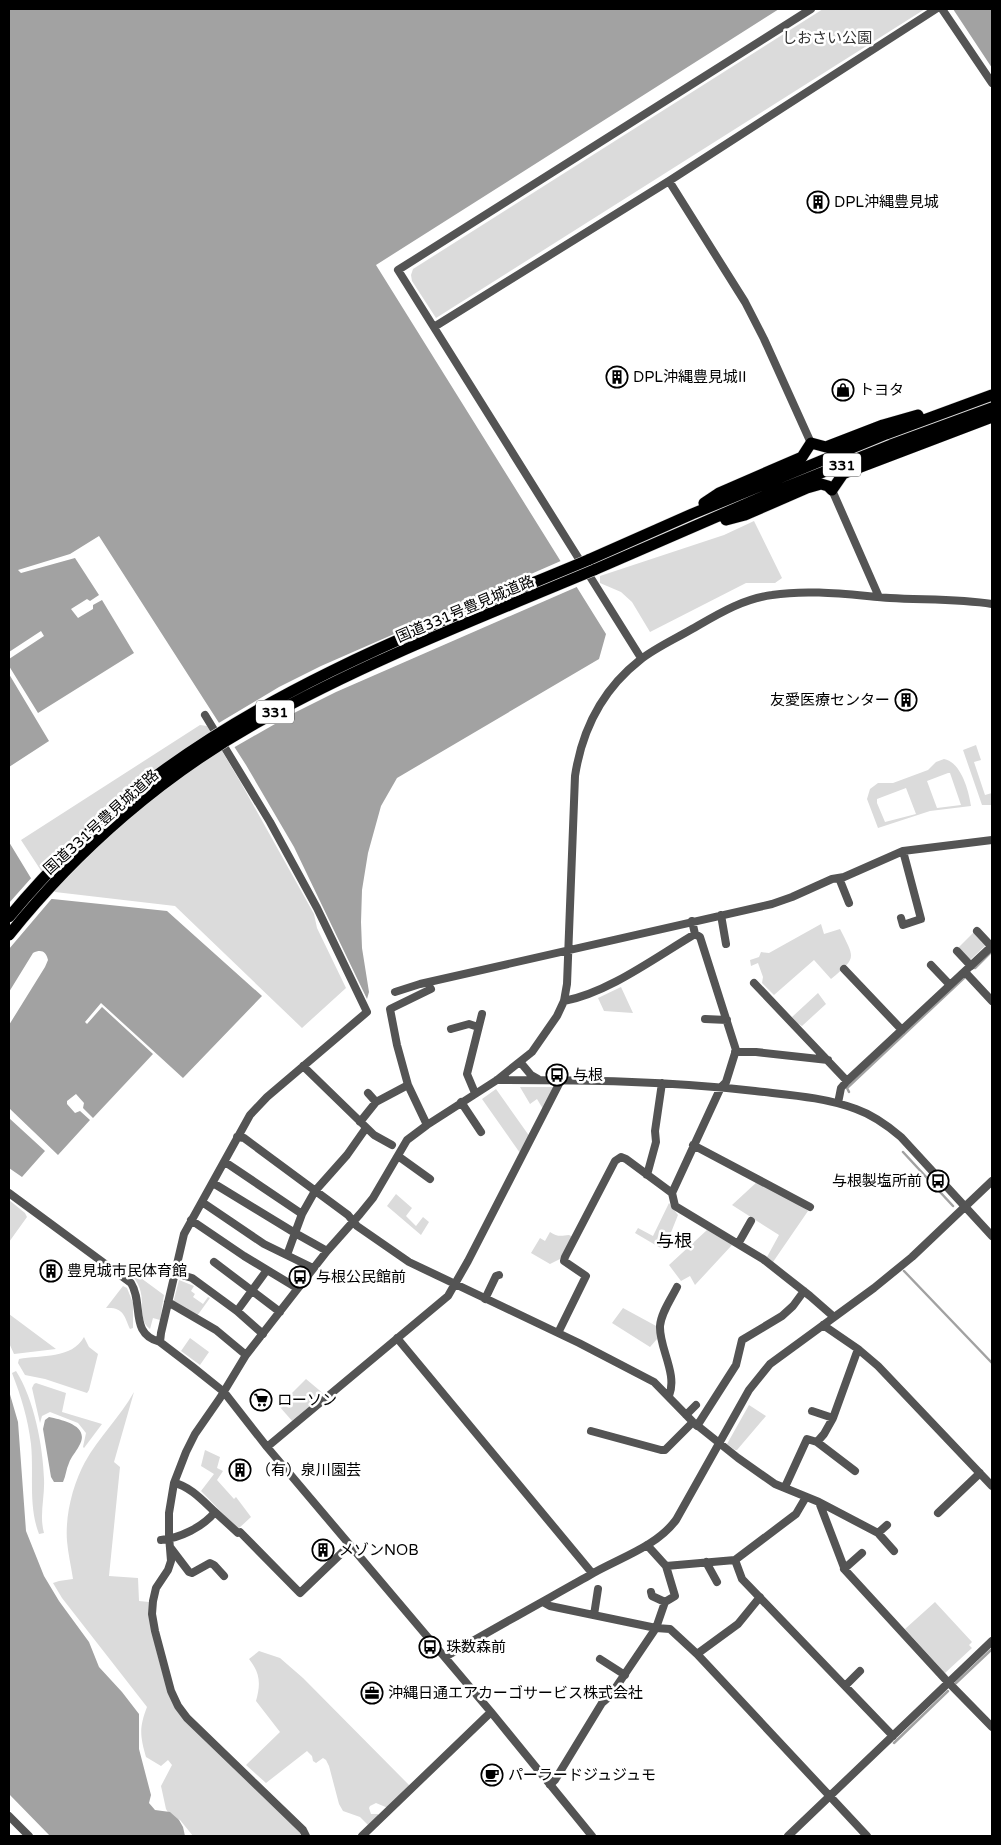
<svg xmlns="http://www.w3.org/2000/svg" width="1001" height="1845" font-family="'Varela Round','Noto Sans JP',sans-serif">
<rect width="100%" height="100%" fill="#fff"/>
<path fill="#dbdbdb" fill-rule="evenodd" d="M823,9H925L436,318L412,281L411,275L413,269Z
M754,521L782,578L775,583H746L650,632L632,602L621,592L600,583V576L724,535Z
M200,725L207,726L241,783L314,914L317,928L346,988L302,1028L175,906L55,892L21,840Z
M976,745L981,760L974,762L985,795L992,793V805H982L963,750Z
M944,759C961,762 969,791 971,806L930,811L878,828L867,799L870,789L878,783H893L928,770L936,762ZM948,773H950L961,805L937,808L927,781ZM906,788L916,814L885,822L877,803V799Z
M821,924L824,934L840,929C855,959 857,957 831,979L814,960L774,995L762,983L763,977L758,963L751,966L750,960L759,957L761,952L769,953Z
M974,932L986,945L970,960L958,948Z
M621,987L633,1013L604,1011L598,998Z
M818,993L826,1004L802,1026L797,1023L792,1017Z
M520,1087H553L543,1109L537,1099L530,1104Z
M496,1089L530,1137L520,1153L482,1099Z
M758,1181L794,1201L808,1211L773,1262L767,1257L779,1235L732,1205Z
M396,1194L412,1208L406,1216L416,1226L423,1217L429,1222L421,1235L387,1206Z
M9,1200L25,1213L27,1217L9,1242Z
M669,1203L678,1215L664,1250L635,1233L638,1228L653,1236Z
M707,1230L732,1245L695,1285L690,1276L681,1281L669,1265Z
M550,1232C557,1237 561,1236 569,1235L573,1237L562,1258L550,1264L531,1253L540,1238L545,1241Z
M130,1270L164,1295L160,1320L153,1318L150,1329C133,1316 153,1293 128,1272Z
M179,1280L194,1286L191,1291L195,1294L193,1297L203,1304L208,1297L210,1298L197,1316L173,1303Z
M123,1286L127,1288L133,1303V1328L130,1329C124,1315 123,1307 106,1308Z
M623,1308L658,1327L657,1339L650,1347L612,1323Z
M9,1314L56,1349L14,1354L9,1343Z
M84,1337L89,1347L98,1354L89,1390L87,1393L45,1379L25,1375L18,1363L19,1359C41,1355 72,1359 84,1337Z
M190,1338L209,1352L200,1365L181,1351Z
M16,1371C34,1399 43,1446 44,1479C45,1497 39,1515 44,1533L39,1534C28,1506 34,1473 31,1444C28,1419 21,1396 12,1373Z
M306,1379L325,1395L293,1422L279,1406Z
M36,1383L66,1393L62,1412L102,1424L84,1448L83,1447L86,1433L78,1423L50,1412L42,1416L40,1423L32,1388L34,1384Z
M134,1392L114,1462L120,1467L109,1576L138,1578L139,1601L149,1602C150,1631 162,1680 176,1706L300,1829V1836H193L180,1820L170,1816L166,1809L161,1786L172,1765L168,1760L161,1766L146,1757C140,1736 139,1728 147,1707L62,1598L53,1583L59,1581L73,1579C71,1566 68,1553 67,1541C65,1515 73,1484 85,1462C99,1437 120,1417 134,1392Z
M749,1405L766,1416L737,1450H735L727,1444Z
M205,1450L220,1457L217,1468L223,1471L217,1480L234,1499L236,1497L251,1517L238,1529L201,1491L214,1474L201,1466Z
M935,1602L972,1642L969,1645L972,1648L945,1673L905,1629Z
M259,1651L280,1658L303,1678L410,1786L388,1808L376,1803L370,1806L369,1808L371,1814H378V1816L368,1825L360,1817L343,1811L339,1804L329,1766L326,1760L323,1758L316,1763L313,1761L312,1756L307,1751L266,1783L246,1765L280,1732L256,1701C261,1683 260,1673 249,1659Z"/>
<path fill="#a2a2a2" d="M9,9H779L376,265L606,634L599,659L397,778L381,806L368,853L362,890L361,922L362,948L369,992L367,999L294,847L246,765L99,536L70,554L18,570L21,573L75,558L99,595L90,601L87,599L71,609L78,618L93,609V605L102,600L134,653L38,713L9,666V659L44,636L41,631L9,652Z
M953,9H992V68Z
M9,674L49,741L9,767Z
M9,842L43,898L167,911L262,996L183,1078L101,1003L85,1022L87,1024L102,1007L153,1054L93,1118L83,1108L84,1103L76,1094L67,1101V1104L75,1113L80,1111L90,1120L58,1155L9,1108V1025L45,967L48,960C46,951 41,949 33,953L9,992Z
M9,1118L45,1151L22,1177L9,1168Z
M9,1391L18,1422L26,1531L44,1576L59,1601L89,1642L99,1667L122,1692L139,1714V1749L151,1795L149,1803L155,1810L170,1812L179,1820L183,1827L185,1836H50L9,1794Z
M49,1417C63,1420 91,1426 79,1446C76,1452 71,1457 69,1463C66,1469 66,1476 63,1482H54L51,1477L43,1429L45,1420Z"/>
<path fill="#fff" d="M563,560L579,586L336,692L296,712L233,748L217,724L279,687L321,666Z
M33,876L45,895L54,896L9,949V903Z"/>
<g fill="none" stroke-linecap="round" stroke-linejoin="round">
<path stroke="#a2a2a2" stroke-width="2.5" d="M975,968L992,951
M849,1092L847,1088L965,977
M903,1152L953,1206
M904,1271L992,1363
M956,1683L992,1649
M894,1743L948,1691"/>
<g stroke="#dbdbdb" stroke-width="12">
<path id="highway" d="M704,503L719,493L802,457L811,443L826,447L883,425L918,415
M726,520L745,515L807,488L821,484L828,486L832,490L843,474L850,471L992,417
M588,560L692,514L886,434L992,395
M594,570L776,491L891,445L992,408"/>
</g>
<path stroke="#545454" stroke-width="8" d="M942,9L992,83
M669,181L745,302L764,339L811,443
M434,327L669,181L936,9
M832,490L879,597
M641,658L398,270L811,9
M205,715L270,822L317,908L367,1012L267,1097L250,1115L184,1234L161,1333L160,1342L194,1368L224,1392L267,1447L491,1712L592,1836
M839,878L849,903
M721,915L726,944
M901,918L903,925L921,919L903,851
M977,931L991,946
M695,934L700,937L736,1050L726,1082L721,1087L672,1193L675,1206L763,1259L810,1296L834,1317
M957,951L971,966
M931,965L950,985
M844,969L902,1030
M965,972L992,1001
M754,983L847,1081
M395,992L420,984L772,904L792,897L832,879L844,877L903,851L992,840
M564,1001C608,993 656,957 695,934L692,921
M705,1019L727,1020
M451,1029L469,1024L478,1027
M735,1052H756L828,1060
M521,1063L531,1075L538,1079
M303,1066L374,1135L392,1145
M497,1080C583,1080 669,1081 755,1091C789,1095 824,1097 856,1109C873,1115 887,1125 901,1137L992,1236
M368,1093L376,1102
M475,1093L467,1074L482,1014
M461,1102L481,1132
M838,1103L841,1088L847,1081L992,946
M360,1122L376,1102L408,1085
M427,1125L408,1085L397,1045L390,1009L431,989
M237,1137L244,1138L348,1215L357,1226L409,1262L579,1343L654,1382L693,1422L738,1458L775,1484L819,1502L845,1570L945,1679L992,1727
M693,1145L810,1207
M398,1156L430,1179
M225,1162L302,1214
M647,1175L656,1142L655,1131L662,1083
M213,1183L295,1233L302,1214L315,1191L347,1155L366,1128
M9,1193L131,1283C144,1304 129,1334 160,1342
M202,1202L264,1244L313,1268
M191,1220L244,1256L297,1288
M738,1244L751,1221
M287,1255L295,1233L327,1251
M214,1262L280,1312
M175,1273L192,1278L237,1311L267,1270
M485,1299L496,1276L499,1275
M168,1302L216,1330L246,1355
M237,1311L263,1334
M823,1325L858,1349L878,1366L992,1486
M558,1333L586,1276L564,1261L565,1257L615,1161L621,1157L626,1159L672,1193
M397,1338L592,1573
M669,1396C678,1374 659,1348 660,1326C661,1313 671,1299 677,1287
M812,1411L833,1418
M686,1415L696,1405
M697,1426L736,1365L742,1340L782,1316L793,1306L804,1291
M591,1431L661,1450H665L693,1422
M817,1442L855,1471
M267,1447L448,1296L468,1261L561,1080
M174,1483C190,1486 204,1502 215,1512
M785,1487L807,1439L817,1442L824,1434L833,1418L858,1349
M806,1497L796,1514L735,1560L742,1579L893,1736
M819,1502L878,1533L894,1551
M938,1513L980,1473
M878,1533L887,1525
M161,1540C180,1538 203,1527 215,1512L238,1533L240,1532L300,1593L350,1545
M647,1545L666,1566L735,1560
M170,1547L189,1572L192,1573L210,1563L214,1565L224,1576
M706,1562L717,1582
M844,1569L862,1553
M651,1592L652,1596L665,1602
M543,1602L550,1606L656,1628L670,1629L697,1654L867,1836
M594,1615L598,1589
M697,1654L738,1624L760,1597
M445,1657C493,1629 542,1602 590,1575C619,1558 656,1547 676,1520L749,1390L770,1364L874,1288L912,1257L992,1181
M600,1659L625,1675
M845,1686L860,1671
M550,1785L555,1780L602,1703L610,1696L656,1628L665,1602L675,1596L666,1566
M9,1816L29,1836
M306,1836L303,1830L187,1718L178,1706L171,1691L155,1631L152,1614L153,1601L156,1588L168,1570L171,1561L169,1536V1513L174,1483L186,1452L195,1434L220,1398L246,1355L327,1251L360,1214L373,1198L407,1140L427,1125L497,1080L532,1052L557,1016L564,1001L567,984L575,776C582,730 603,689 640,660C655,648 675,639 692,629C718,614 742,599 772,595C810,589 851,595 890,598C923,600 959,599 992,604
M362,1836L491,1712
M788,1836L992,1641"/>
<use href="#highway" stroke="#000" stroke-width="11"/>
<g stroke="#dbdbdb" stroke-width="12" stroke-linecap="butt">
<path id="highway-bridge" d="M9,917C49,869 94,824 144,785C276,683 435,624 588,560
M9,935C78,849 164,774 260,721C367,661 482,617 594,570"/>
</g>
<use href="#highway-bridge" stroke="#000" stroke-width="11"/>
</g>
<defs>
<g id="building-ring" transform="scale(1.125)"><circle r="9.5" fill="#fff" stroke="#000" stroke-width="1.5"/><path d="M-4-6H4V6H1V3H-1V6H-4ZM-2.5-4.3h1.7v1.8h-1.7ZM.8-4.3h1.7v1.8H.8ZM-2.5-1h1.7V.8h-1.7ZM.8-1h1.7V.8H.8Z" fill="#000"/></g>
<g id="shop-ring" transform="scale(1.125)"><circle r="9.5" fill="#fff" stroke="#000" stroke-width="1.5"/><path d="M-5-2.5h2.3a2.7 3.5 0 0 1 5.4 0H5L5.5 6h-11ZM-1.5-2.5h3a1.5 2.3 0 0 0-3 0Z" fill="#000"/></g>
<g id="bus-ring" transform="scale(1.125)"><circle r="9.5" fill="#fff" stroke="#000" stroke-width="1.5"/><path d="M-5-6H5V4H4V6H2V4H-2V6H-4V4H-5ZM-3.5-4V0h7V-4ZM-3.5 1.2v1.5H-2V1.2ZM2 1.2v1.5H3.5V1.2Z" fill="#000"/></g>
<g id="supermarket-ring" transform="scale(1.125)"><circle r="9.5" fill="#fff" stroke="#000" stroke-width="1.5"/><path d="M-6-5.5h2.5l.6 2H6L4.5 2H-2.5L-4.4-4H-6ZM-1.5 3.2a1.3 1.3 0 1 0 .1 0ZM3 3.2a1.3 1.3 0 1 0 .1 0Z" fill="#000"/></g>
<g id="office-ring" transform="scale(1.125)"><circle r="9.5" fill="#fff" stroke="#000" stroke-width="1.5"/><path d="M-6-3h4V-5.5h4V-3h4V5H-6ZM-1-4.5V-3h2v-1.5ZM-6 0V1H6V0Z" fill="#000"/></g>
<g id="cafe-ring" transform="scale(1.125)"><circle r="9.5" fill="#fff" stroke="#000" stroke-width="1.5"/><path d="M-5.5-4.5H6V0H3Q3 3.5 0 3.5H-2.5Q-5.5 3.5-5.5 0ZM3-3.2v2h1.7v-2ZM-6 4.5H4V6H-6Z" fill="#000"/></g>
</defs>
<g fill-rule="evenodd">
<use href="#building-ring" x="818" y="202"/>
<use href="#building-ring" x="617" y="377"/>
<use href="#shop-ring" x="843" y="390"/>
<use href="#building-ring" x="906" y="700"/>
<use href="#bus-ring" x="557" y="1075"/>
<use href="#bus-ring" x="938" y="1181"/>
<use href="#building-ring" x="51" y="1271"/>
<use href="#bus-ring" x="300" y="1277"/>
<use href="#supermarket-ring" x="261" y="1400"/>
<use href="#building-ring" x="240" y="1470"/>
<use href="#building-ring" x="323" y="1550"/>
<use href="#bus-ring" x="430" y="1647"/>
<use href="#office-ring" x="372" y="1693"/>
<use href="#cafe-ring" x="492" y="1775"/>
</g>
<g text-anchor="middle" stroke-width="5" stroke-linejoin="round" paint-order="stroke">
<g fill="#fff" stroke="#4c4c4c" stroke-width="1">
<rect x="823" y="453.5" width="38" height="23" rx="4"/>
<rect x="256" y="700.5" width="38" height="23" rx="4"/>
</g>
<g font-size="14" font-weight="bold" fill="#000">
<text x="842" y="470">331</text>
<text x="275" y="717">331</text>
</g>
<g font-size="15" fill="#323232" stroke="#fff">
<text x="827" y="43">しおさい公園</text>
</g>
<g font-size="15" fill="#000" stroke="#fff" text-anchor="start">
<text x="834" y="207">DPL沖縄豊見城</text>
<text x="633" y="382">DPL沖縄豊見城II</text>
<text x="859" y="395">トヨタ</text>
<text x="890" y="705" text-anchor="end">友愛医療センター</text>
<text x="573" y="1080">与根</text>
<text x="922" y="1186" text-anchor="end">与根製塩所前</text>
<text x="67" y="1276">豊見城市民体育館</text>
<text x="316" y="1282">与根公民館前</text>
<text x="277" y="1405">ローソン</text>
<text x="256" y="1475">（有）泉川園芸</text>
<text x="339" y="1555">メゾンNOB</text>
<text x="446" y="1652">珠数森前</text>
<text x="388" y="1698">沖縄日通エアカーゴサービス株式会社</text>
<text x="508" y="1780">パーラードジュジュモ</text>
</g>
<g font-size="15" fill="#000" stroke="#fff">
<text transform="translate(465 609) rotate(-23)" y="5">国道331号豊見城道路</text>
<text transform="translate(101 822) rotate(-42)" y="5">国道331号豊見城道路</text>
</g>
<g font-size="18" fill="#000" stroke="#fff">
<text x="674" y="1247">与根</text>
</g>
</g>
<rect width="1001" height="1845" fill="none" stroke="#000000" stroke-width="20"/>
</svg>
